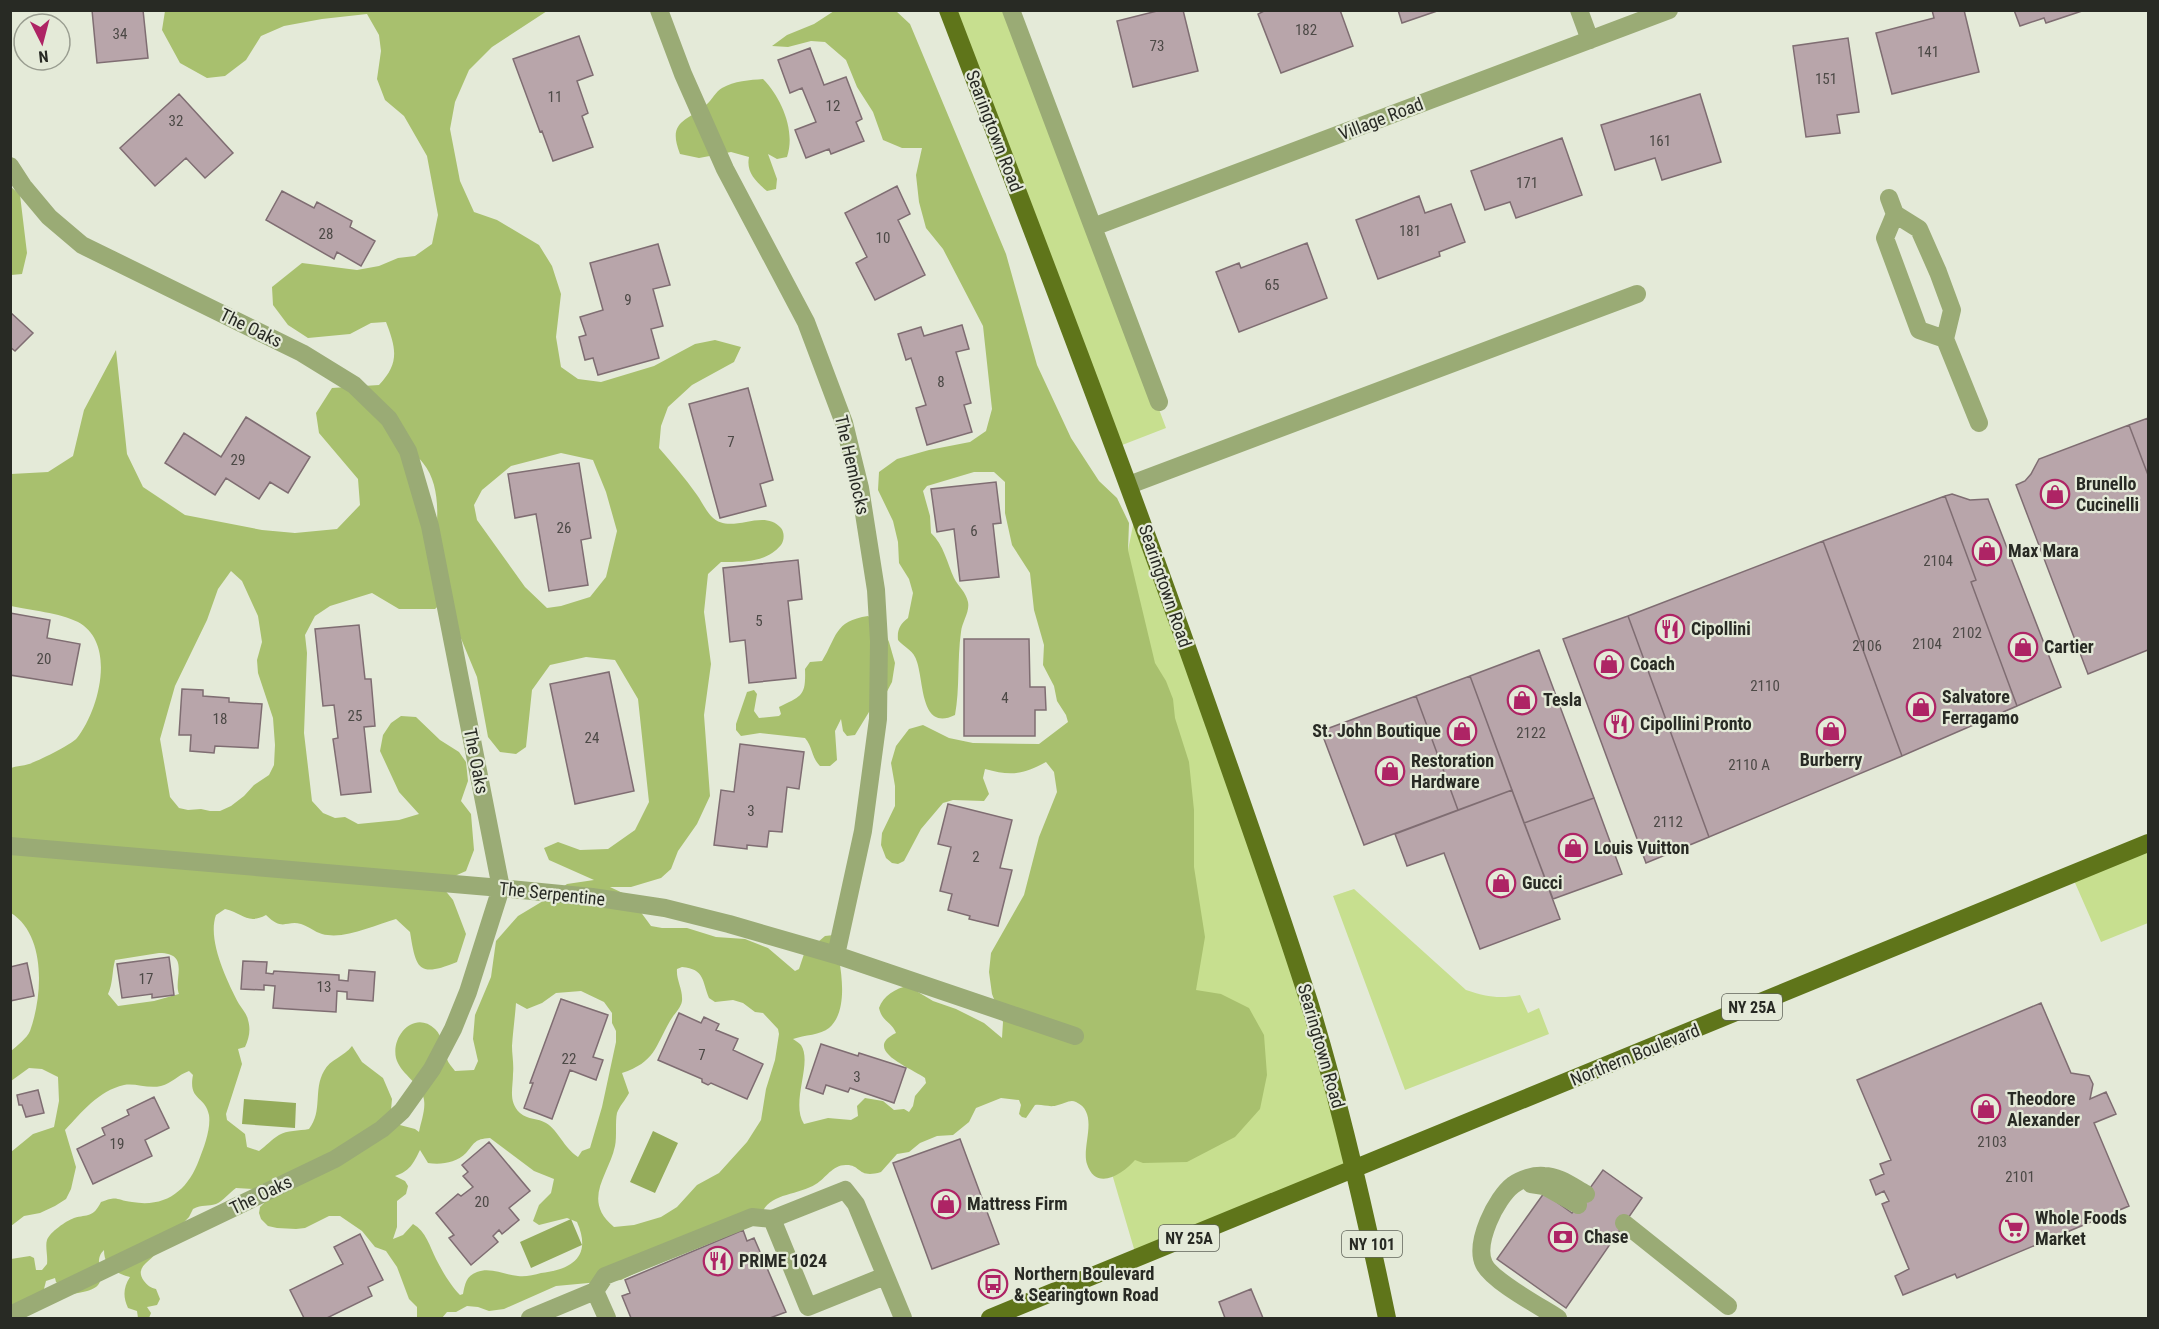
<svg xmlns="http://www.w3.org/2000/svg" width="2159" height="1329" font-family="'Roboto Condensed',sans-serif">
<rect width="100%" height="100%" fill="#e4ead8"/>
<path fill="#c7df8f" d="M953,11H1010L1166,428L1117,447Z
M1137,506L1356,1170L1137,1259L1080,1065L1128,550Z
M2148,844V923L2101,942L2072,876Z
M1354,889L1466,990C1486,997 1500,999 1520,995L1528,1013L1539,1008L1549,1034L1405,1090L1333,896Z"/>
<path fill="#a8c06e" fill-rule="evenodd" d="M165,11H547L492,47L469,70L455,102L450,129L460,181L474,212L497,220L539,245L552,266L561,294L556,337L561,367L578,379L601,382L654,366L695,344L715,340L741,347L734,362L692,385L668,407L661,426L659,448C672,463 685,478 697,495C702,502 706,511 712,517C731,536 763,507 781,528C785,533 784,541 781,545C766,563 743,562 721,562L708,574L704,612L711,664L704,715L710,796L697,824L678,851L671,869L661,878L631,887H610L629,896L651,926L662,928H687L716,937L745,939L768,948L795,971L799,969L804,954L825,936L834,935C840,961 851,1009 829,1028C821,1035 804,1035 793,1039C796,1041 799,1043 801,1045C813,1063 790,1103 804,1124L828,1118L851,1120L858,1116L857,1106L865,1098L883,1101L894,1110L904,1109L909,1112L913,1106L915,1096L926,1083L925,1078C912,1068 861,1050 896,1033C892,1022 882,1022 879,1008C883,996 896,988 908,986L933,1001L956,1009L984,1023L1002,1038L1003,1022L992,994L989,972L991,953L1024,895L1039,837L1057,792L1054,772L1046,762C1023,775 1010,776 985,769L983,778L989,794L984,801L953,800L943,803L921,829L904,861L898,864L892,863L886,858L881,845L882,833L895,806V786L891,763L896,746L909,729L923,725L949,738L973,743L1039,744L1068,722L1066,715L1057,701L1054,686L1043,665L1044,645L1034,610L1030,573L1012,545L1005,513V482L994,472H974L927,486L923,491L930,516L931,533C944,545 947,563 954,578C958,586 966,592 968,602C970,612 962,622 961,632C957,660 960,689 955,715C918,733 925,676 915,657C912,650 903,646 898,640C897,630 900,624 908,618L913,593L909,579L899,563L898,542L893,521L878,490L879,472L897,459L929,450L970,442L986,431L992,409L983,326L943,249L926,228L919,202L916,175L922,148H902L883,140L873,112L857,87L846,60L825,42L811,41L788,47L772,46L787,35L814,24L834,11H896L910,24L1006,254L1037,365L1071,438L1099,481L1117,498L1129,523L1128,550L1155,663L1166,681L1173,699L1175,718L1189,762L1194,810V867L1205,937L1196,990L1221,994L1249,1008L1264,1035L1267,1075L1260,1109L1235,1137L1187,1162L1143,1163L1135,1160C1123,1174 1096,1192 1087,1164C1081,1146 1100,1113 1076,1102C1070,1099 1064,1104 1058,1105C1050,1108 1043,1104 1035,1105L1026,1118L1022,1117L1019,1114L1021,1105L1019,1100L1001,1098L976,1108L969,1122L953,1135L937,1136L920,1143L909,1152L897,1154L881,1172C858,1179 861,1165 847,1165C833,1164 826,1178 816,1184C799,1195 772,1193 763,1211L621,1280L556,1286L504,1309L489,1311L478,1307L467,1306L456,1312H447L442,1318H417V1307L409,1299L397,1267L386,1251L375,1247L362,1231L340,1216H329L305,1228L296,1229L277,1228L268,1226L261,1219L259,1213L260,1207L269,1198L253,1189L236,1188C229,1193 223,1201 216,1204C208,1207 202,1204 193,1209L189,1217L158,1250C153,1261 133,1266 144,1281C148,1286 151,1288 156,1289L160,1299L157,1305L147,1307L151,1313L149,1318H138L137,1311L128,1308C123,1297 123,1288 130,1277C115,1273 104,1267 104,1250C87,1266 123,1289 71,1294L56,1282L55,1278L46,1281L43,1293L11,1305V1259L30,1256L34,1258L36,1270H42L47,1264C48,1257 45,1246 47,1240C50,1232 66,1221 74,1218C88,1214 93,1218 101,1202C118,1195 116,1200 132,1202C166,1208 188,1190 199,1160C204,1147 211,1129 209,1115C205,1095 188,1101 193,1075L189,1071C178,1075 172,1083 161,1086C148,1089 136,1083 124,1085C98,1091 82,1112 65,1130L76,1167L71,1189L66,1199L55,1206L40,1213L24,1216L11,1226V1152L33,1134L54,1127L59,1101L58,1077L42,1069L29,1068L11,1081V1051C17,1046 27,1038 30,1031C43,995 46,935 11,913V768C16,766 23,766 29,764C38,761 71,745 77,738C99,710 117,643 78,622C60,613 30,610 11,606V474L48,472L73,456L84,410L116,350L127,454L143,487L185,515L262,530L295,533L337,529L360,505L358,479L319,433L316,413L332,388L379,385C400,363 396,348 386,322L371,323L350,334L308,338L288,325L273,305L272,287L302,263L357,270L379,266L398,258L415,256L432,244L438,215L427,156L404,116L385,100L377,79L381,51L379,35L367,14L322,19L284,26L261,36L246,60L225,76L207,78L180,63L162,30ZM408,451C413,455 420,458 423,463C441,485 438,519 435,546ZM561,453L593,460L606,492L617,531L606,577L590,597L561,606L547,608L525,587L477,520L474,505L482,490L511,466ZM231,571L242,581L258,616L262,642L257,660L258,673L273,718L275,745L274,765L269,775L254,785L244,796L231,806L220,811H210L201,809L188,810L179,808L170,797L160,739L175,686L207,620L218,589ZM372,593L399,609H435L445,600L477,677L488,737L500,752L516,754L526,747L532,690L550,665L586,657L615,660L638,699L649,802L635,830L608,849L580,850L558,842L544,848L549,860L594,880L567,884L548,898L518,916L496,941L491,977L475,1015L473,1039L478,1061L474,1070L455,1071C452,1067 448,1063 447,1059C443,1050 443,1036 435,1029C415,1010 391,1035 396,1058C400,1073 417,1081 423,1096C427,1107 421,1121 419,1132L415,1129L396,1124L391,1110L392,1099L383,1078L362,1062L352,1046C344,1057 330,1059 324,1071C313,1090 323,1111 309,1129C299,1131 287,1130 279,1135C272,1139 266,1146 259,1151L247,1147L245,1134L227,1120L226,1114L242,1064L238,1049L245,1047C249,1038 251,1030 248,1020C247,1014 242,1009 239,1004C227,981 207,940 216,915L225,909C243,913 247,925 266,915C283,932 286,920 301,924C308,926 315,932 322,934C345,940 374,925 396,919L410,932C416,969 418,978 457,962L466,934L453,900L439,883L466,871L474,850L471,814L461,801L468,781L466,762L459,752L440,740L416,717L401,716L391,723L383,735L380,751L399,792L419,814L399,820L358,824L345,817L335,818L323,813L312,801L304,733L307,653L305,635L315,616L330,606ZM159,953C191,953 173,979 179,994L154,1001L118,1006L108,994C113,984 112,971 115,960ZM682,967C705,969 702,981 709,998L715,1002L733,1000L743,1003L755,1012L763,1013L778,1029L779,1034L775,1060L766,1089L761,1120L747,1142L719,1173L697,1185L677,1207L661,1217L634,1225L614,1227C581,1200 609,1175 615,1146C617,1136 615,1122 617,1113C619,1107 626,1099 629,1093L622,1073C655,1062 655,1047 670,1021C674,1014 681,1008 682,1001C683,989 676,980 677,969ZM581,991L604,1002L612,1013V1023L616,1031V1042L602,1107L590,1148L582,1151L578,1157C563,1147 559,1131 546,1123C538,1118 528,1120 520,1113C508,1102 513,1088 513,1074C514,1064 512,1055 512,1046C513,1031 515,1017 516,1003L527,1009L542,1003L556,993ZM490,1138L534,1171L554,1179L551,1193L539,1205L533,1221L539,1225L567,1218L577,1222C592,1256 573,1269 541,1273C534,1275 525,1277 518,1276C504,1275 491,1267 477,1272C466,1276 465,1284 463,1294L460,1295C451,1286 442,1271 436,1259C430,1247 426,1231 413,1224L403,1235L393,1239L397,1227V1201L406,1194L408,1186L405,1181L395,1176C410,1171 413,1164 420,1150L428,1163C441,1165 456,1163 466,1153C475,1143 474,1139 490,1138Z
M763,79C781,97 796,131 787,157L777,159L768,154L777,179L776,189L767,191C755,181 746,172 749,157L731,152L699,158L680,154C667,121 686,122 706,105C712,100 716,91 722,88C734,81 750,80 763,79Z
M10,186L20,195L27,253L22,274L11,275Z
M868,616L882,626L889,642L895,663L892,682L883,699L869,712L855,735L847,736L843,731L841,719L835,731L837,760L830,766H820C811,757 813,747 805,738L760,733L741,736L736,730V724L747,692L754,690L757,694L754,711L759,718L779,716L781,714L779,707C802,696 806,696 805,669L810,662L822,661C837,637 834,621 868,616Z"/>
<path fill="#95ac5b" d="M244,1099L296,1103L295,1128L242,1124Z
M653,1131L678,1143L655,1193L630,1182Z
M571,1219L582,1245L531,1268L520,1242Z"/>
<path fill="#b8a5aa" stroke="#7f6d72" stroke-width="1.5" d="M92,10H143L148,58L97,63Z
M1161,10H1183L1198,71L1133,87L1117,21Z
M1266,10H1340L1353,46L1281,73L1258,14Z
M1398,10H1440L1402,23Z
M1932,10H1964L1979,72L1892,94L1876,33L1934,18Z
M2014,10H2085L2046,23L2044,18L2020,26Z
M579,36L593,75L577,81L588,113L582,116L593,147L553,161L542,131L540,132L513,59Z
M1848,38L1859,112L1837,115L1840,133L1806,137L1793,46Z
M810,48L824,85L846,77L862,119L856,122L864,141L831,154L829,149L806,158L795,130L816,122L802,88L790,93L778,60Z
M179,94L233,153L205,178L186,158L155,186L120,148Z
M1700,94L1721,162L1662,180L1655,158L1615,170L1601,125Z
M1562,138L1582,195L1516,218L1510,202L1485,210L1471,171Z
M897,186L910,214L898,220L925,275L875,300L856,263L867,257L845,213Z
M282,191L314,208L317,202L352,221L350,227L375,241L361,266L337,252L334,259L266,220Z
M1419,196L1425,213L1451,204L1465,242L1439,252L1440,256L1378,279L1356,220Z
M1307,243L1327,298L1239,332L1216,272L1239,263L1241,268Z
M658,244L670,285L653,289L663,326L651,329L659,358L598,375L593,358L585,360L579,337L586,335L580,317L603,310L590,263Z
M10,312L33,333L15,351L10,347Z
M962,325L969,349L956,352L971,403L964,405L972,432L927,445L916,408L926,405L911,358L906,360L898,334L921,327L924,336Z
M748,388L773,480L760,484L766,506L720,518L689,404Z
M246,417L310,457L288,493L270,482L259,499L226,478L215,495L165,463L184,433L221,457Z
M2148,418V475L2129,425Z
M2129,425L2148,475V650L2088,674L2016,485L2025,481L2031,474L2039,459Z
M579,463L591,538L581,540L588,585L549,591L536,514L515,518L508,474Z
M996,482L1001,523L993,524L999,577L960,581L954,529L937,532L931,489Z
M1952,494L1970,500L1988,499L2061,687L2017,706L1971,582L1976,580L1945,496Z
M1945,496L1976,580L1971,582L2017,706L1902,756L1823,541Z
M1823,541L1902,756L1709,837L1628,616Z
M798,560L802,599L788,601L796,678L749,683L745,640L730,642L723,568Z
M10,613L50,620L47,638L80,644L72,685L10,675Z
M1628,616L1709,837L1646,863L1563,639Z
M359,625L365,679H371L375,726L364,727L371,792L341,795L333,739L338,738L334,705L323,706L315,629Z
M964,639H1029L1030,687H1045L1046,710H1035V736H964Z
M1539,650L1594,798L1524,823L1470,676Z
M609,672L634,791L575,804L550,684Z
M1470,676L1512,790L1458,810L1416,696Z
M182,689L203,690V696L229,698V702L262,704L258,748L215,746L214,753L190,751L191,735H179Z
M1416,696L1458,810L1364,845L1321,731Z
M740,744L804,752L799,789L787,787L782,832L769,831L767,847L747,845V849L714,845L721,790L734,792Z
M1512,790L1560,919L1480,949L1444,853L1407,866L1395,834Z
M1594,798L1622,874L1553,899L1524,823Z
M948,804L1012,820L1000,868L1012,870L998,926L969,919L970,916L948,910L952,894L940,891L951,847L938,844Z
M169,957L174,995L152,998V994L122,998L117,964Z
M243,961L267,962L266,973L273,974L274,971L339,975V980L348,981L349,970L375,972L373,1001L347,999V992L337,991L336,1012L273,1008L275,986L264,985V990L241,989Z
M27,963L34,996L10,1001V967Z
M561,999L608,1015L593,1057L603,1060L596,1080L570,1070L552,1119L524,1108L533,1083H530Z
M2041,1003L2071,1073L2089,1076L2093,1084L2090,1099L2106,1092L2116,1114L2094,1123L2129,1206L1957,1278L1955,1274L1903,1295L1895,1276L1909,1269L1882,1204L1889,1201L1884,1191L1876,1195L1870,1180L1884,1174L1880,1164L1891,1160L1857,1080Z
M679,1013L701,1023L704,1017L719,1024L716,1030L738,1039L733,1050L763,1064L747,1099L711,1083L708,1085L702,1082V1079L658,1060Z
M821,1044L858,1056L859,1053L906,1068L894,1103L850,1088L848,1092L826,1085L823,1094L806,1088Z
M38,1090L44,1113L26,1117L22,1105H19L17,1095Z
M154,1097L169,1128L145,1140L152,1156L93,1184L77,1149L105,1135L102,1128L129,1115L127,1110Z
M960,1139L999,1244L932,1269L893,1163Z
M489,1142L530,1191L509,1208L519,1220L502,1234L499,1230L493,1236L498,1242L471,1265L449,1238L454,1235L436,1213L458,1194L461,1196L473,1187L463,1176L468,1172L462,1165Z
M1603,1170L1642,1198L1566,1308L1497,1259L1544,1193L1572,1213Z
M743,1230L747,1241L754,1238L786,1312L770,1318H631L622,1296L630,1293L625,1280Z
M360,1234L383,1280L368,1287L372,1296L327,1318H304L290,1290L343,1264L334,1247Z
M1251,1289L1263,1318H1225L1219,1302Z"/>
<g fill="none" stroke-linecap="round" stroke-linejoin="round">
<path stroke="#9aab75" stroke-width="18" d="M1889,198L1895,214L1885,238L1919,330L1945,339
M1895,214L1919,229L1938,272L1952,310L1945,339L1979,423
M1129,485L1637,294
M1531,1184L1544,1186L1578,1205
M772,1219L808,1307L885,1276
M1624,1223L1728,1306
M595,1291L605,1276L752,1217L772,1219L845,1190L856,1204L903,1318
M530,1318L595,1291L607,1318
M1558,1318C1541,1307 1492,1281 1484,1264C1474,1243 1496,1198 1513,1185C1521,1179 1534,1175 1544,1176C1559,1176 1573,1187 1586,1194"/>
<path stroke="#9aab75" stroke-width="18" d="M659,10L683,74L725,169L806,322L844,423L860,488L876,590L879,641L878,719L863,831L836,955
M1011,10L1159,402
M1579,10L1590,40
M10,166L23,186L49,217L82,245L302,353L354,385L389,419L408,451L430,526L501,888L468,992L453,1029L432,1069L402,1111L382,1129L335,1159L10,1315
M1093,227L1669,10
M10,846L501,888L592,897L665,908L729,924L836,955L1075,1036"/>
<path stroke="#5f751a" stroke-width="18" d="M948,10C1032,229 1116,447 1194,667C1233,778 1273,889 1309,1002C1341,1106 1365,1212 1387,1318
M990,1318L2148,843"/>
</g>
<defs>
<g id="shop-ring" transform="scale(1.5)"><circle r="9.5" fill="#e4ead8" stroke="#ae2465" stroke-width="1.5"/><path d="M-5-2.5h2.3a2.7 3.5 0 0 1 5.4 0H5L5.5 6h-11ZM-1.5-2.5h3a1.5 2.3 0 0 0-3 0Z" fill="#ae2465"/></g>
<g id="restaurant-ring" transform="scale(1.5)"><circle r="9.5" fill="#e4ead8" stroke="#ae2465" stroke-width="1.5"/><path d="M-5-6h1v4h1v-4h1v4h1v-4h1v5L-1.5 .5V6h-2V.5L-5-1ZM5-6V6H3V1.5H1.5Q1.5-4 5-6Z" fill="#ae2465"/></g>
<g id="supermarket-ring" transform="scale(1.5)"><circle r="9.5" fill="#e4ead8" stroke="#ae2465" stroke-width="1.5"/><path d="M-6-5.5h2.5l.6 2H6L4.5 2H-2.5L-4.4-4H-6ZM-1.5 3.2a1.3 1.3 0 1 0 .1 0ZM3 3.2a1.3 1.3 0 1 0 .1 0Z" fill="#ae2465"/></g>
<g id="bank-ring" transform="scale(1.5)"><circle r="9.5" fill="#e4ead8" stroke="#ae2465" stroke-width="1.5"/><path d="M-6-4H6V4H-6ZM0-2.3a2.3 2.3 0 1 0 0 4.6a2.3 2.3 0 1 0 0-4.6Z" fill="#ae2465"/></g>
<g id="bus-ring" transform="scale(1.5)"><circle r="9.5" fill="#e4ead8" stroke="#ae2465" stroke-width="1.5"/><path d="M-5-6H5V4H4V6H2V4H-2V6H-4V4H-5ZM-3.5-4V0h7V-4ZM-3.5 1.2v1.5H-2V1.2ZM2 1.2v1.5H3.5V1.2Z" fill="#ae2465"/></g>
</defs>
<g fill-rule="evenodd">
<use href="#shop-ring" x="2055" y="494"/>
<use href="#shop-ring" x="1987" y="551"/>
<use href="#restaurant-ring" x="1670" y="629"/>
<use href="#shop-ring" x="2023" y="647"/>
<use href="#shop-ring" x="1609" y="664"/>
<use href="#shop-ring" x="1522" y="700"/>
<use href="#shop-ring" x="1921" y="707"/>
<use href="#restaurant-ring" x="1619" y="724"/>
<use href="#shop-ring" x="1462" y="731"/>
<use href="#shop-ring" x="1831" y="731"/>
<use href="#shop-ring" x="1390" y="771"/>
<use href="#shop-ring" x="1573" y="848"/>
<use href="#shop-ring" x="1501" y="883"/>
<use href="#shop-ring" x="1986" y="1109"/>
<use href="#shop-ring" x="946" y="1204"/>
<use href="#supermarket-ring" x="2014" y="1228"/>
<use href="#bank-ring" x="1563" y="1237"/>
<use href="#restaurant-ring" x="718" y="1261"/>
<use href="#bus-ring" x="993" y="1284"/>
</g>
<g text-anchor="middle" stroke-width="4.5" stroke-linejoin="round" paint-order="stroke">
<g font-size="15" fill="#4c4946">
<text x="1306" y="35">182</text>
<text x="120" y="39">34</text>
<text x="1157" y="51">73</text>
<text x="1928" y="57">141</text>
<text x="1826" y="84">151</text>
<text x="555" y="102">11</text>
<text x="833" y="111">12</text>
<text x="176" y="126">32</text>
<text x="1660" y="146">161</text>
<text x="1527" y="188">171</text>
<text x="1410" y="236">181</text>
<text x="326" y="239">28</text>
<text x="883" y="243">10</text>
<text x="1272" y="290">65</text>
<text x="628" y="305">9</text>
<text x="941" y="387">8</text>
<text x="731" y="447">7</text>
<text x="238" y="465">29</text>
<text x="564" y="533">26</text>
<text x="974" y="536">6</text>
<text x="1938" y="566">2104</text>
<text x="759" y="626">5</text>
<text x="1967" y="638">2102</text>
<text x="1927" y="649">2104</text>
<text x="1867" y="651">2106</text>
<text x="44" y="664">20</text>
<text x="1765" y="691">2110</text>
<text x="1005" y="703">4</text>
<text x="355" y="721">25</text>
<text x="220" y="724">18</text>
<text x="1531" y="738">2122</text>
<text x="592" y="743">24</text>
<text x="1749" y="770">2110 A</text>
<text x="751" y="816">3</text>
<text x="1668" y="827">2112</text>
<text x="976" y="862">2</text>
<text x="146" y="984">17</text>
<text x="324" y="992">13</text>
<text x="702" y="1060">7</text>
<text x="569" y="1064">22</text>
<text x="857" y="1082">3</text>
<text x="1992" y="1147">2103</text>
<text x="117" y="1149">19</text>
<text x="2020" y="1182">2101</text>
<text x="482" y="1207">20</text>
</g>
<g fill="#e4ead8" stroke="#60645a" stroke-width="1.5">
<rect x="1722" y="994" width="60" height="26" rx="4.5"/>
<rect x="1159" y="1225" width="60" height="26" rx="4.5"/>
<rect x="1342" y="1231" width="60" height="26" rx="4.5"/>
</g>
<g font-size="16" font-weight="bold" fill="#282a24">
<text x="1752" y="1013">NY 25A</text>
<text x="1189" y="1244">NY 25A</text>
<text x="1372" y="1250">NY 101</text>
</g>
<g font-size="18" fill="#282a24" stroke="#e4ead8">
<text transform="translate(1381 119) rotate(-21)" y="6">Village Road</text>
<text transform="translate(994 131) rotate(69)" y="6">Searingtown Road</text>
<text transform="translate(251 328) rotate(26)" y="6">The Oaks</text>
<text transform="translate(852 465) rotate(77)" y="6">The Hemlocks</text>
<text transform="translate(1165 586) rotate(71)" y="6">Searingtown Road</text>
<text transform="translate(476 761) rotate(79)" y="6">The Oaks</text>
<text transform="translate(552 894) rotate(6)" y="6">The Serpentine</text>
<text transform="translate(1321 1046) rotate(74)" y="6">Searingtown Road</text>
<text transform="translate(1635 1055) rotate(-22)" y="6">Northern Boulevard</text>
<text transform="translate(261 1195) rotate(-26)" y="6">The Oaks</text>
</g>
<g font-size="18" font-weight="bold" fill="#282a24" stroke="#e4ead8" text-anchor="start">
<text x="2076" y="490">Brunello<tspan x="2076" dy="21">Cucinelli</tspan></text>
<text x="2008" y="557">Max Mara</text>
<text x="1691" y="635">Cipollini</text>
<text x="2044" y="653">Cartier</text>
<text x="1630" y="670">Coach</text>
<text x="1942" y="703">Salvatore<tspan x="1942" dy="21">Ferragamo</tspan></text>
<text x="1543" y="706">Tesla</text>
<text x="1640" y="730">Cipollini Pronto</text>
<text x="1441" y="737" text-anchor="end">St. John Boutique</text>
<text x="1831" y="766" text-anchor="middle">Burberry</text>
<text x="1411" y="767">Restoration<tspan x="1411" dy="21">Hardware</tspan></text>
<text x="1594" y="854">Louis Vuitton</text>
<text x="1522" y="889">Gucci</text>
<text x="2007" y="1105">Theodore<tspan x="2007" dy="21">Alexander</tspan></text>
<text x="967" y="1210">Mattress Firm</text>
<text x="2035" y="1224">Whole Foods<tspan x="2035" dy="21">Market</tspan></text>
<text x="1584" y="1243">Chase</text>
<text x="739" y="1267">PRIME 1024</text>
<text x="1014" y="1280">Northern Boulevard<tspan x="1014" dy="21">&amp; Searingtown Road</tspan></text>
</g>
</g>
<rect width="2159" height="1329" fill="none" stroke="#282a24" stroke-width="24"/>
<g transform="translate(42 42) rotate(174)"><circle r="28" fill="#e4ead8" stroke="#999d90" stroke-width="1.5"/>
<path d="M0-4.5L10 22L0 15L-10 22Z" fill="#ae2465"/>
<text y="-9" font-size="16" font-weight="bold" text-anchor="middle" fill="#282a24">N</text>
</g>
</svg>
